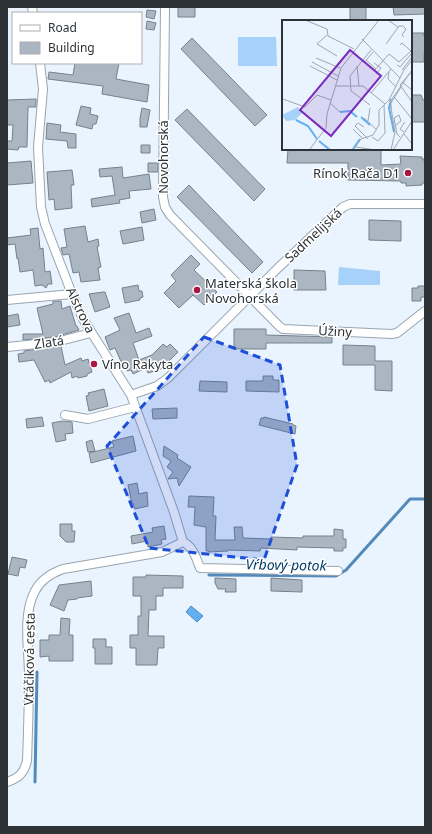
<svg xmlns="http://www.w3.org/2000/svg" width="432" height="834" font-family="'Noto Sans',sans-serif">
<rect width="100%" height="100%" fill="#eaf4fe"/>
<path fill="#a6d1fa" d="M238,37H276L277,66H238Z
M339,267L380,271V285H338Z"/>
<path fill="#63aff3" stroke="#538aba" d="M191,606L203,616L197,622L186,612Z"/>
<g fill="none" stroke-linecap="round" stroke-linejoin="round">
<path stroke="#538aba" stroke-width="3" d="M209,575L336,576L346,570L410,499H425
M35,782L37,672"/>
</g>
<path fill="#aab6c2" stroke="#75818c" d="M178,7H195V17H178Z
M350,7H366V21H350Z
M393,7H425V14L394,15Z
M147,10L156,11L154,19L146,17Z
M147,21L156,23L154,30L146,29Z
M411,33H424V36H425L424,62H411Z
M192,38L267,115L255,126L181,49Z
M75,63H119L116,79L149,85L147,102L102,94L103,86L48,79L49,72L73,75Z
M411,95H421L423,100H425V122H411Z
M36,99V107H28L27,147H19L18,150L7,149V141H12L13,125H7V100Z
M81,106L91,108L90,114L98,116L96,124H93L92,129L76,125Z
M142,108L150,110L147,127H140V118Z
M187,109L265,189L254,201L175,120Z
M47,123L61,125L60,132L76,134V148H68L67,141L46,139Z
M141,145H150V153H141Z
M288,149H381V165L401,164L400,156L422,157V159H424V161H425V183H422V185L406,186V183H401V181L348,180V163H287Z
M31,161L33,183L7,185V163Z
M148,163H158V172H148Z
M122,167L123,178L149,174L151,189L129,191L130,198L119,200L120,203L92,207L91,199L115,195L112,176L100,177L99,169Z
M72,170L74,185H71L72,208L55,210L54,199L49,200L47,172Z
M189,185L263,262L252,273L177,197Z
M154,209L156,220L142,223L140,212Z
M369,220L401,221V241L369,240Z
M85,226L88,242L98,239L99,246L97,247L101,267L98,268L100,280L81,282L79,272L73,273L69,254L63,255L61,248L67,247L64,229Z
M142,227L144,240L123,244L120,231Z
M38,228L40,249L43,248L45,272L50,271L52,284H48L46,288L42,285L35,286L33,270L20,272L18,258L17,259L15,244L7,245V238L31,235L30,229Z
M191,255L200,264L194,270L217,292L204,305L193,295L179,308L164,293L176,281L171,275Z
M294,270L325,271L326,290H294Z
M138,285L139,291H142L143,297L140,298V300L125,303L122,288Z
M418,286H425V297H421V301H412V288H418Z
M103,292H105L110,307L95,312L89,294Z
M53,301H61L62,309L70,306L76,326H77L79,330L55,337L23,340V334H43L37,308L53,304Z
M129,313L136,333L149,328L152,336L133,343L139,360L152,355L163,344L167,347L170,344L178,352L161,369L148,373L146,368L133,374L131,370L127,371L125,366H123L115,348L110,350L105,337L120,330L114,318Z
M18,314L20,325L7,327V316Z
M234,329H266V335L332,337V343H266V349H234Z
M343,345L375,346V361H392V391L375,390V365H343Z
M61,346L65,365L81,358L82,361L88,359L92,372L87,374V376L78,378L77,376L72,378L71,372L50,383L49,380L45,382L34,360L19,362L18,354L24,353V351Z
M263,376H273V380H279V392L246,391V381H263Z
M200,381L227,382V392L199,391Z
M104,389L108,406L89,411L86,396L89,395L88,393Z
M177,408V418L153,419L152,409Z
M42,417L44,426L27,428L26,419Z
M264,417L293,424V425L296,426L295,434L259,425L261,418H264Z
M62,421L72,422L73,433L65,434L66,440L56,442L52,423Z
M133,436L136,451L91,463L89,453L114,447L112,441Z
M92,440L95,451L88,452L86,442Z
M164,446L178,455L177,458L191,467L179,486L177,478L168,479L173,472L167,467L171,461L163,456Z
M137,483L139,494L147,492L148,506L135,509L133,503H132L128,485Z
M189,496L214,497L213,516H216L215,540H235L234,527H242L243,538L271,539V537L303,538V536H334V529L343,530V539H346V548H343V551H334V548L297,547V550L261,548L260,551L228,550V551L209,552V551H206V527L194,525L195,507H188Z
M60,524H72V531H75L74,542H66L60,536Z
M164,526L166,539L161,540L162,544L148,547L147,541L132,544L131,536L153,532L152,528Z
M12,557L27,560L25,568L20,567L18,576L8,574Z
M146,575L183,576V588H163V596H156V610H149L148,636H164V648H158L157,665H136V648H130V635H138V616H141V596H133V577H146Z
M215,578L236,579V592H225L226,589H218L215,583Z
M271,578L302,580V592L271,591Z
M91,581L92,596L77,598V599L68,600L64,611L50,605L59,585Z
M61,618L70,619L69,635H73V661H49V656L40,657V640H49V635H60Z
M93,639H106V647H112V664H95V648H93Z"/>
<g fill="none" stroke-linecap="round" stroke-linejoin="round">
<g stroke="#99a5b0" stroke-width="10">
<path id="street" d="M32,7L33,13
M165,7L163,197L165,207L170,215L279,326L283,329L392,334L397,333L425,311
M40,63L43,89L38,147L41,207L45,224L72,294L83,319L131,395L174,512L183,542
M7,300L72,294
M7,347L56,342L91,333
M131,395L157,386L168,378L279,267L343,207L350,204H425
M65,415L88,419L135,407
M183,542C193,546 196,558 200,568L338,571
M7,782C19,778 24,773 27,761C28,733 29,704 29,676C29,649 22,615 35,591C41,579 52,573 63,569L162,552L183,542"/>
</g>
<use href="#street" stroke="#fff" stroke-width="8"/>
</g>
<path fill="#1d4ed8" fill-opacity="0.2" stroke="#1d4ed8" stroke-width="3" stroke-dasharray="8 5" stroke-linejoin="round" d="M204,337L280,365L297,465L264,560L149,548L107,446Z"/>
<g fill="#ab1641" stroke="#fff" stroke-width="1.5">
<circle cx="408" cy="173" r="4"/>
<circle cx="197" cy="290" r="4"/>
<circle cx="94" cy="364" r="4"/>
</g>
<g text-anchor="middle" stroke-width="3" stroke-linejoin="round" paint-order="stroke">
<g font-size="13" fill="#2d3236" stroke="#fff">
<text transform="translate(163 157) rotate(-90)" y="5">Novohorská</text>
<text transform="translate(313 235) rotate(-43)" y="5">Sadmelijská</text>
<text transform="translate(81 310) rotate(64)" y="5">Alstrova</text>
<text transform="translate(335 331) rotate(3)" y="5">Úžiny</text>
<text transform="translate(49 342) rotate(-8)" y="5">Zlatá</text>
<text transform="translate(29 659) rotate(-89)" y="5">Vtáčiková cesta</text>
</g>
<g font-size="13" fill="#2d3236" stroke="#fff" text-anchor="start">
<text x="400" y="178" text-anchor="end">Rínok Rača D1</text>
<text x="205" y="288">Materská škola<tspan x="205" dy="15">Novohorská</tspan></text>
<text x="102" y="369">Víno Rakyta</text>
</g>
<g font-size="14" font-style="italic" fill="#003b66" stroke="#fff">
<text transform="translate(286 565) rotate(1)" y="5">Vŕbový potok</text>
</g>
</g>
<g transform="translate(282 20)">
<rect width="130" height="130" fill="#eaf4fe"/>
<path d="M16,87L20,93L13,100L4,101L0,95Z" fill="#a6d1fa"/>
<path fill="none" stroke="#63aff3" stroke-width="2" d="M109,79L107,88L112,112M58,92L68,91L75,97M79,97L88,105M14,100L26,106L35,119M37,121L48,130M71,129L78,119"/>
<path fill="none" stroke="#9ea6ae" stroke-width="1" d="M23,0L45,9L46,16L72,29M106,0L116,7M121,6L124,9L120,15L122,17M45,15L35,24L55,36M80,19L118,58M104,24L117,6H121M118,25L120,23L129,31M34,38L58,48M84,40L94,49M30,42L56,56M117,42L129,31M82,43L91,32M92,43L99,48L94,54M115,45L118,47L130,33M28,46L55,60M75,46L77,66M120,50L130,37M92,51L107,34L117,42M130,51L118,65L130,82M107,52L106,59L114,67M120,62L130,70M54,66H81L103,84M89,73L109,49M113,78L130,99M1,79L23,87L35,75L49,80M48,83L58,92M88,85L69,71L68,56L89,30M109,89V83L119,67M82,98L95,110M86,101L88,88M114,105L119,101L117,95L112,98L115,114L118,117M82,107L76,103L73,106L86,119M71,109L81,119M122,112L118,109L123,102M122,114L130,124M90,117L96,121L103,113L102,85M74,127L93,130M27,130L44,108L45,94L59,48L97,0M71,130L79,119L91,115L97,105V90L107,80L122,50L130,40M109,130L113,112L108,82L130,50M111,130L130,101"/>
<path fill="#7b2cbf" fill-opacity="0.15" stroke="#7b2cbf" stroke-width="2" d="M68,30L99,56L49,116L18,90Z"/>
<rect width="130" height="130" fill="none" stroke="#2d3236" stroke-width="2"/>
</g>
<rect width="432" height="834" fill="none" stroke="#2d3236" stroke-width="16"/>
<rect x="12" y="12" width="130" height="52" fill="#ffffff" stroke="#abadaf"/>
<rect x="20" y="25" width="20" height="6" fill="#ffffff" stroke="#abadaf"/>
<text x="48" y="32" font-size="12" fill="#2d3236">Road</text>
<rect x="20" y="42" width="20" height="12" fill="#aab6c2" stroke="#abadaf"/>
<text x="48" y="52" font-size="12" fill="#2d3236">Building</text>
</svg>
